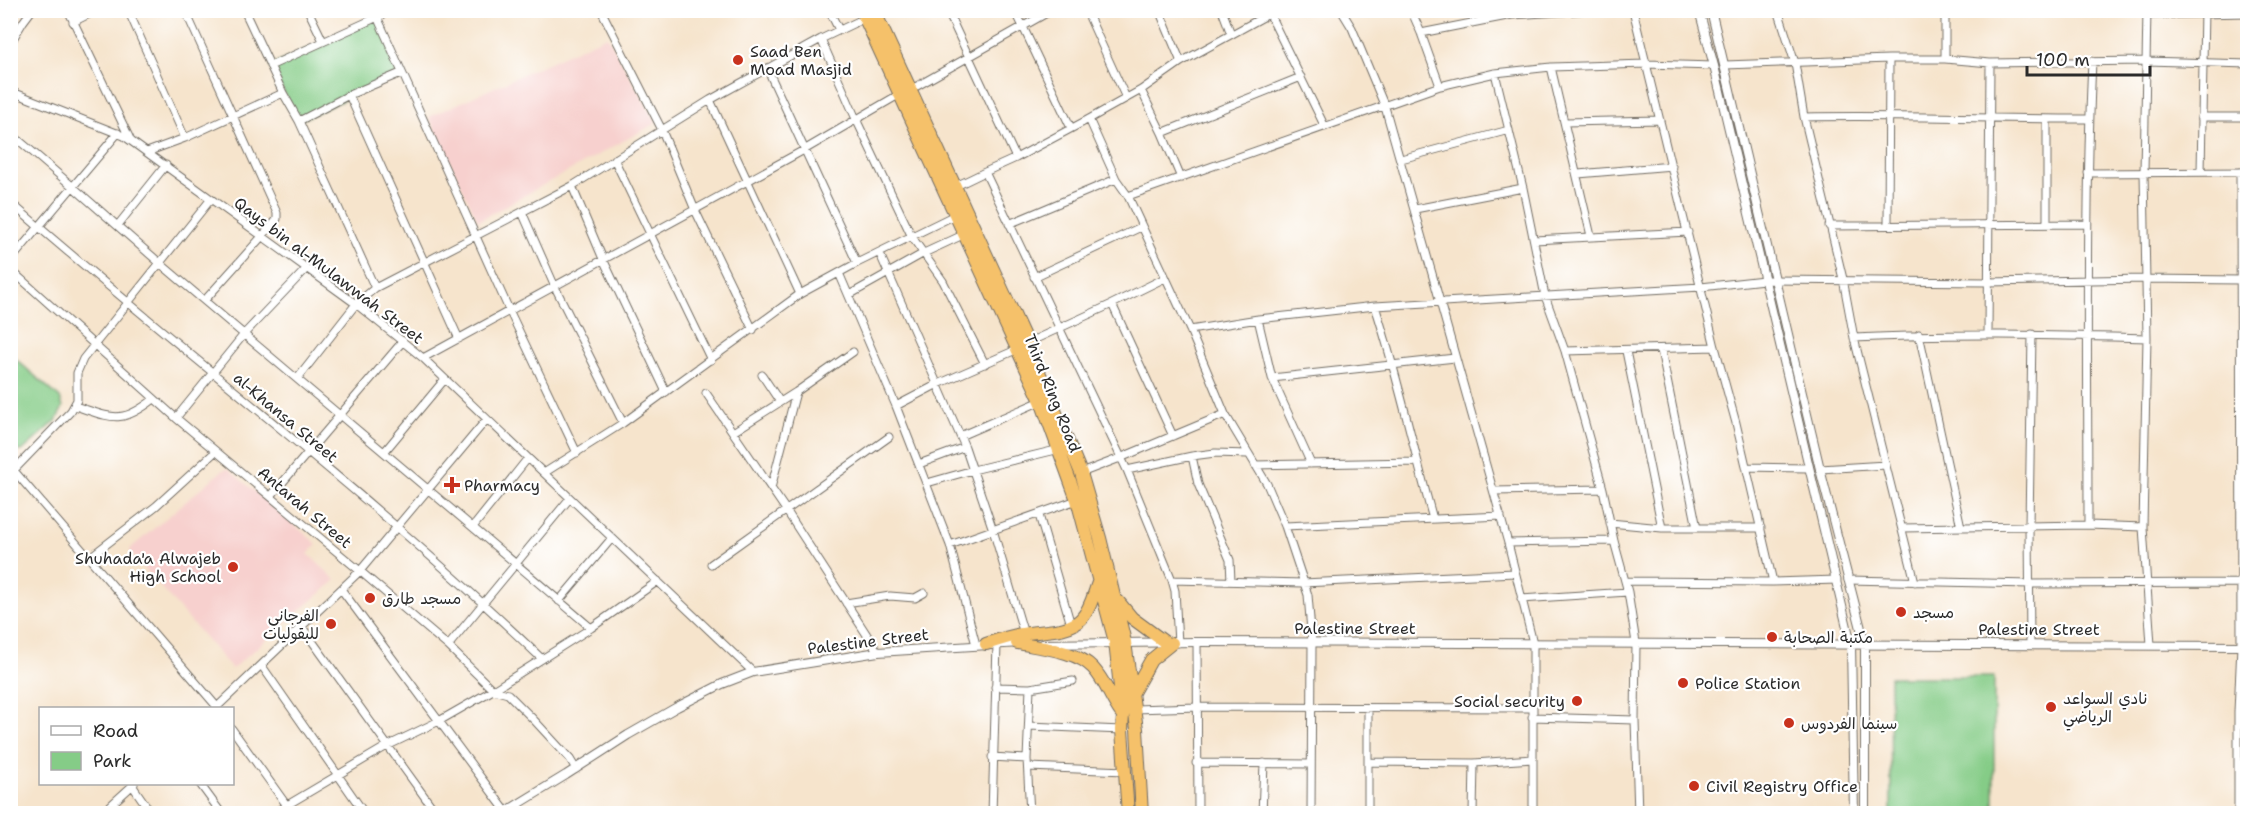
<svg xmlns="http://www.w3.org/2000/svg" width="2258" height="824" font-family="'Shantell Sans','Playpen Sans Arabic',sans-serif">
<rect width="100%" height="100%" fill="#fff"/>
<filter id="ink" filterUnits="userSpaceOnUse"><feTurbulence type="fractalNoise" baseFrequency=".0167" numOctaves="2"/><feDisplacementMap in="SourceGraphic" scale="12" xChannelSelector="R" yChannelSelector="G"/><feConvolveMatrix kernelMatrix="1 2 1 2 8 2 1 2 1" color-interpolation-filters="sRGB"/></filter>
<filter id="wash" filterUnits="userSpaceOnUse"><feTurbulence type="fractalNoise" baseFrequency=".008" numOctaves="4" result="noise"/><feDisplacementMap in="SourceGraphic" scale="24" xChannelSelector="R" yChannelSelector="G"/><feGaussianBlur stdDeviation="1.35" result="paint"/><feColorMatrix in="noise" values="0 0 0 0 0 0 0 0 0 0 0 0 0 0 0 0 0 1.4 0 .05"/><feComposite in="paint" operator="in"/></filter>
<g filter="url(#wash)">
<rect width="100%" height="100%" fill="#f6e4cc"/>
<path fill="#f7d0ce" d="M607,36L656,123L478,221L429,117Z
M228,469L317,544L308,554L336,580L232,669L130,552L131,548L223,470Z"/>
<path fill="#85cc87" stroke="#587c59" stroke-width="1.5" d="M378,18L401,73L299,121L270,66Z
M10,354L60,398L63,407L56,421L22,451L10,450Z
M1890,677H1994V813H1891Z"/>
</g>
<g filter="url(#ink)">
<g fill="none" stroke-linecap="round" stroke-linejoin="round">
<g stroke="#726c63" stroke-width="9">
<path id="minor" d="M68,10L130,139
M128,10L185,138
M185,10L277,213V219L274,223L205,300
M244,10L283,93L299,121L375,288
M308,10L323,41
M374,10L510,312L577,453
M601,10L661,128L695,210L753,330
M829,10L839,30
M947,10L1016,158
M1015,10L1071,128
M1086,10L1126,98
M1159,10L1181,62
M1222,10L1231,34
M1341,10L1352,28L1385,107L1508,543L1533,643V814
M1411,10L1421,33L1440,86
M1633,10L1715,347L1736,423L1773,582
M1778,10L1795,63L1804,117L1843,279L1854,338L1915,582
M2147,10L2144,172L2147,338L2143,527L2151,645
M1270,15L1325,127
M2147,15L2248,13
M73,22L97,10
M1421,33L1512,15L1591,10
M821,39L856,119L912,237L943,281L985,364
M10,44L23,22L32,10
M1945,59V10
M1725,65L1889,59H1945L1990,63L2147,61L2248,64
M270,66L393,10
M1551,67L1591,236
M767,68L857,263
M1495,73L1523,188L1545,296L1565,351L1603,489L1614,541L1628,592L1636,643L1635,720L1638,814
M910,90L1052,10
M1141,90L1162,133L1181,178
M10,91L124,136L356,304L423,358L753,672
M349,95L459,339
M710,100L800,294
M1804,117C1899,115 1994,119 2089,119
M2201,117H2248
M1089,119L1116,179L1128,196L1190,330L1225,414L1267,484L1285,526L1308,595L1312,643L1311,814
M299,121L349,95L401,73
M1565,122L1660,120
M10,133C62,176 111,221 161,264C304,386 448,505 591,628
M1162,133L1301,77
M147,152L185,138L283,93
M614,159L711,360
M1401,159L1509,130
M2201,172L2204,10
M2088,173L2248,172
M1578,174L1672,166
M572,186L603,259L666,392
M954,187L985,172
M1128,196L1440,86L1495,73L1551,67L1646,64L1714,66
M10,202C186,356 373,496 541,658
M1415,209L1523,188
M522,212L555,287L623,423
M1009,224L1116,179
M2047,224V119
M118,225L166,165
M1888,225L1889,59
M1829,226L2087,224
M1534,240L1688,232
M879,252L965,447L993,530L1024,634
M10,261L118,133
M10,269L176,418L360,571L448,646L493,690L508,694L534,720L570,759L576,769
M839,273L896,406L950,545L976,645
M1034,277L1141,227
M849,295L924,253L965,234
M1112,304L1165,278
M1375,306C1398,376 1413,448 1433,519
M1258,319L1272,378L1311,464
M1190,330L1258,319L1375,306L1701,287L1764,280L1988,282L2145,279L2241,280
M1919,334L1961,527
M1988,335L1990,63
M1854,338C1952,333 2049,335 2147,338
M1027,343L1112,304L1173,436
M1661,350L1697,528
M1565,351L1715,347
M1626,351L1662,528
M423,358L804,150L900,94
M762,375L780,402
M298,378L356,304L375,288L572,186L710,100L821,39L865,18
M1272,378L1455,358
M706,393L786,510L878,652
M75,406C113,418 121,425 154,399
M896,406L936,385L1018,349
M176,418L245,333L306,269
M733,432L796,392L853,352
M960,436L1041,401
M385,451L445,379
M1192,456L1215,453L1248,454
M919,464L965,447
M1255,465L1417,462
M10,466L218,708
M1746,467L1809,468
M1820,469L1886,465
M14,470L71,411L77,400V373L83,359L211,199
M1127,470L1192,456L1198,484L1230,560L1231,581
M544,473L623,423L800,294L857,263L955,215
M1081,473L1120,458L1225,414
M927,483L973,470L1060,449
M771,488L796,392
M1494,491L1603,489
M271,496L403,341
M1039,515L1071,625
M1610,523L1662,528H1761
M2088,525C2088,370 2085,216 2092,61
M1285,526L1501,516
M473,527L528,458
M1902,528L2088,525L2143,527
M1508,543L1614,541
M950,545L1077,500
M90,557L156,506L215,452
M711,564L889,437
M1172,580L1303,583L1515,573
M1848,580L2031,584L2240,583L2248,578
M1626,581L1773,582L1837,580
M341,589L508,814
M1521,599L1628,592
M559,601L612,538
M846,603L890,596L915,598L924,593
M302,627L437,814
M1197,642L1198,814
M1178,643L1175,591L1172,580L1127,470L985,172L1016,158L1089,119L1141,90L1181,62L1276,10
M2030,645L2029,526L2032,334
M448,646L570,498
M262,666L365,814
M995,687L1030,688L1027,759L1030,814
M1030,688L1073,681
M216,708L360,571L487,419
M1368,708V814
M1135,709L1197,707L1533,708
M2238,712H2248
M1532,717L1635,720
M1029,726L1122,730
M232,729L293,814
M992,757L1027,759
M1369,762L1474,763L1533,759
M1196,763L1310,764
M1029,767L1125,771
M200,784L222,814
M132,785L152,814
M10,807L16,814
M101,814L134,784
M272,814L387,746L439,721L493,690L591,628L658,581
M992,814L997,644
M1262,814L1264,763
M1473,814L1474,763
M2238,814V712L2241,646L2240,172"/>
</g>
<g stroke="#726c63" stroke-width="10">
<path id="tertiary" d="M1699,10L1714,66L1851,644L1854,814
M1711,10L1820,469L1865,644V814
M1042,644L1197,642L2248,646
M502,814L566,775L628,735L677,707L722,684L753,672L878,652L1020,643"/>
</g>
<g stroke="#726c63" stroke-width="14">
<path id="trunk" d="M861,10L1041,401L1077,500L1115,642L1123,715L1122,730L1128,814
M874,10L1027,343L1081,473L1100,538L1125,642L1137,729L1142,814
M1118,601L1132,618L1166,643
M1017,643C1040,648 1076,650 1093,668C1105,681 1111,699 1121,713
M986,644C998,640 1010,636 1022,634C1041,630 1067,633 1081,619C1091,609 1094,592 1099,580
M1132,694L1151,660L1172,643"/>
</g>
<use href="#minor" stroke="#fff" stroke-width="7"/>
<use href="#tertiary" stroke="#fff" stroke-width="8"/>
<use href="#trunk" stroke="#f5c16b" stroke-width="12"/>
</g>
</g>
<g fill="#c8321e" stroke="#fff" stroke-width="2">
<circle cx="738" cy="60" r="6"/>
<path d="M449 476h6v6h6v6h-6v6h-6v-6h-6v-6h6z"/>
<circle cx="233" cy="567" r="6"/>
<circle cx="370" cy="598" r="6"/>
<circle cx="1901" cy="612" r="6"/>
<circle cx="331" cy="624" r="6"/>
<circle cx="1772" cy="637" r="6"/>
<circle cx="1683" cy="683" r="6"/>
<circle cx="1577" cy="701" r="6"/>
<circle cx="2051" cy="707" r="6"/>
<circle cx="1789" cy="723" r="6"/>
<circle cx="1694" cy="786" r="6"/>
</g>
<g text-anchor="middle" stroke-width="4.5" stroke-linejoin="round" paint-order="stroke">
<g font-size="16" fill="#2b2b2b" stroke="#fff" text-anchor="start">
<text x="750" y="57">Saad Ben<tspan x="750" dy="18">Moad Masjid</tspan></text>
<text x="464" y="491">Pharmacy</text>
<text x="221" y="564" text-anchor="end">Shuhada'a Alwajeb<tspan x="221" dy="18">High School</tspan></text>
<text x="382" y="604">مسجد طارق</text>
<text x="1913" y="618">مسجد</text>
<text x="319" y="621" text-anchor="end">الفرجاني<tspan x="319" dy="18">للبقوليات</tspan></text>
<text x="1784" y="643">مكتبة الصحابة</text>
<text x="1695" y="689">Police Station</text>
<text x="2063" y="704">نادي السواعد<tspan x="2063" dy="18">الرياضي</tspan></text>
<text x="1565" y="707" text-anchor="end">Social security</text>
<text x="1801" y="729">سينما الفردوس</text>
<text x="1706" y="792">Civil Registry Office</text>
</g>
<g font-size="16" fill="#2b2b2b" stroke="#fff">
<text transform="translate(329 270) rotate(37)" y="6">Qays bin al-Mulawwah Street</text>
<text transform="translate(1053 393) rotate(68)" y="6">Third Ring Road</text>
<text transform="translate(286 417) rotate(40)" y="6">al-Khansa Street</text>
<text transform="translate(305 507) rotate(40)" y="6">Antarah Street</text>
<text x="1355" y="634">Palestine Street</text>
<text x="2039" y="635">Palestine Street</text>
<text transform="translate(868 641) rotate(-7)" y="6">Palestine Street</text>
</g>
</g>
<rect width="2258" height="824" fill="none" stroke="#fff" stroke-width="36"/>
<rect x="39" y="707" width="195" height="78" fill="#ffffff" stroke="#aaaaaa" stroke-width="1.5"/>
<rect x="51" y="726" width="30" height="9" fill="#ffffff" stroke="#aaaaaa" stroke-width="1.5"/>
<text x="93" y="737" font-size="18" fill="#2b2b2b">Road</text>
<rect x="51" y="752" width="30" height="18" fill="#85cc87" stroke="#aaaaaa" stroke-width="1.5"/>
<text x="93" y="767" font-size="18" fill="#2b2b2b">Park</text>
<path d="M2027 66v9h123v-9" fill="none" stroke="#2b2b2b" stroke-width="3"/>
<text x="2036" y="66" font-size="18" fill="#2b2b2b" stroke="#ffffff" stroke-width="4.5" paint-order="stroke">100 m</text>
</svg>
